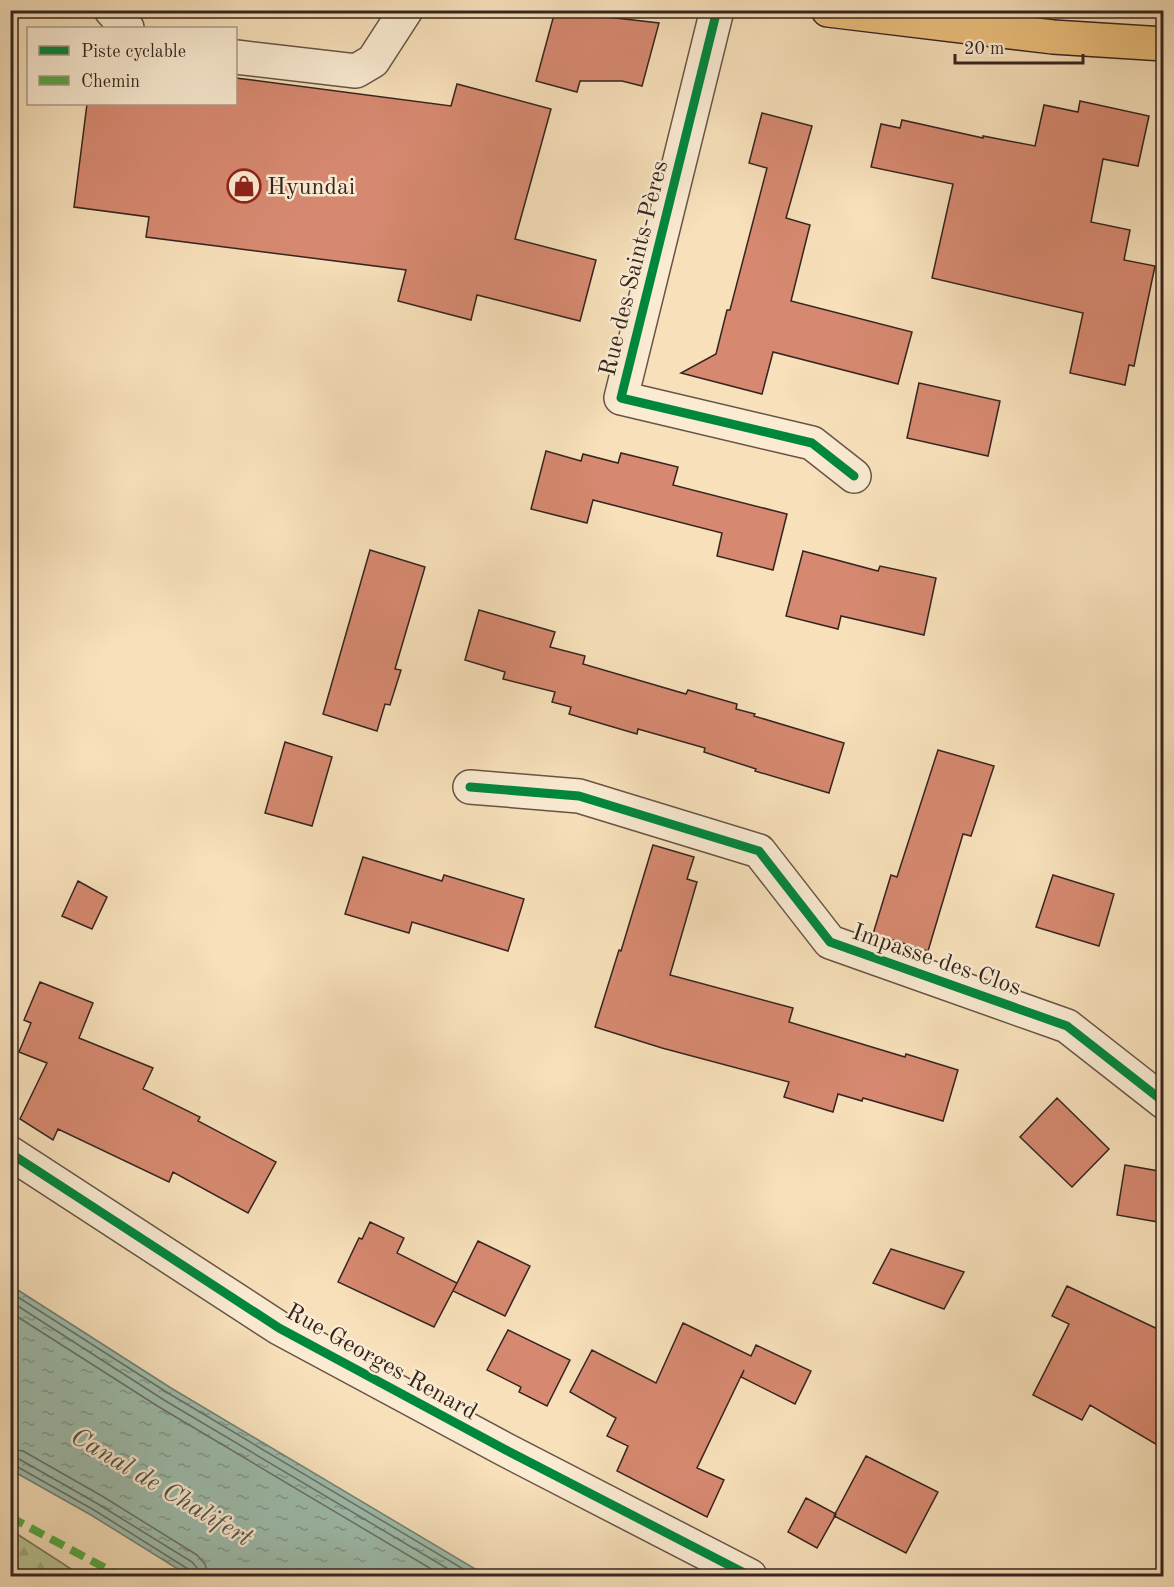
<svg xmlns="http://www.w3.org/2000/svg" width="1174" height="1587" font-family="'Old Standard TT',serif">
<defs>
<pattern id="forest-firs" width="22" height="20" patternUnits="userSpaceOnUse" patternTransform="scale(1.5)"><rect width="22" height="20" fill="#b9c392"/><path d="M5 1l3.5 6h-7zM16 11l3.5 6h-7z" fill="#a0a77e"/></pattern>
<pattern id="water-ripples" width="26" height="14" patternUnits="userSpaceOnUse" patternTransform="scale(1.5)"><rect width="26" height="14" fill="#9dbdad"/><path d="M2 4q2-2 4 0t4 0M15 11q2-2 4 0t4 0" fill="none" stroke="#81998c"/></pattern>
</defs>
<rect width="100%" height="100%" fill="#f7e0ba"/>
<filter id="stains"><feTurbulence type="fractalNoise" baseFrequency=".00333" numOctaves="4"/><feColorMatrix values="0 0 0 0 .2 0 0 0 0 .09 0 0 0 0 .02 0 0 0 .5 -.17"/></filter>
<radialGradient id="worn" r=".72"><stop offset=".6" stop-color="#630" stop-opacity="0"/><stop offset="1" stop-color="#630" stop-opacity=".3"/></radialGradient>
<path fill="url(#forest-firs)" stroke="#777459" stroke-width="1.5" d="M10,1531L14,1532L82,1576H11Z"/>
<path fill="url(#water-ripples)" stroke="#738075" stroke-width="1.5" d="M10,1285L171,1388L487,1576H189L91,1515L11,1470Z"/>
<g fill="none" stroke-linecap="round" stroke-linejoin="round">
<path stroke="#697166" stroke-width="1.5" d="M10,1292L168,1393L475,1576
M10,1301L164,1400L460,1576
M10,1312L159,1407L443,1576
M10,1449L23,1451L102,1496L197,1555L205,1564L208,1576
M10,1458L19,1459L98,1504L192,1562L197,1568L199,1576
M10,1465L16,1466L94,1510L188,1569L191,1576"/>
</g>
<path fill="#d68970" stroke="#352520" stroke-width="1.5" d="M555,11L659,23L642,86L622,81H580L577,92L536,81Z
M236,78L451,106L457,84L551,109L515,239L596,260L580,321L477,295L471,320L398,301L406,270L146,237L149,217L74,207L87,104H236Z
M1080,101L1149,116L1138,166L1103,159L1091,222L1130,230L1124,260L1155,266L1134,366L1129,365L1125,385L1070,373L1083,313L932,278L953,184L871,167L881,124L900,128L902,120L983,138V136L1035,146L1044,105L1078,112Z
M762,113L812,126L786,218L810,225L791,301L912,332L898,384L773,352L762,394L681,373L716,354L727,310H730L767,168L749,163Z
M919,383L1000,401L988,456L907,438Z
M546,451L581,461L583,454L618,463L621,453L678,467L673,485L787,514L773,570L717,556L722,533L593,500L587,523L531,509Z
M370,550L425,567L395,669L401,670L390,705L385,704L377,731L323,714Z
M803,551L878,571L880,566L936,578L924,635L841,616L838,629L786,616Z
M479,610L555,632L550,647L585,656L583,664L686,694L688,690L737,704L736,709L755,714L754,716L844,743L829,793L755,771L756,769L704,752L705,748L638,729L637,734L569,714L571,707L552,702L555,692L503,679L505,672L465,660Z
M285,742L332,757L312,826L265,813Z
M938,750L994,766L971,836L963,834L928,951L873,934L891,875L897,877Z
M653,845L694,857L687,879L697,882L670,975L793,1008L789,1022L905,1057L906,1054L958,1070L943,1121L863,1098L862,1101L838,1094L833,1112L784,1097L789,1082L662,1048L595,1027L619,950L621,951Z
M363,857L442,881L444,875L524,899L508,951L412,922L409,933L345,914Z
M1053,875L1114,894L1099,946L1036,927Z
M78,881L107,897L92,929L62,916Z
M40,982L93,1003L79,1038L153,1068L143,1089L200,1117L198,1121L276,1162L248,1213L173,1172L169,1182L58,1129L53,1140L20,1119L47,1063L19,1052L31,1023L24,1020Z
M1057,1098L1109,1149L1072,1187L1020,1137Z
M1125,1165L1164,1172V1223L1117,1215Z
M370,1222L404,1238L397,1253L457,1283L434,1327L338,1282L359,1238L362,1239Z
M478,1241L530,1266L505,1316L453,1291Z
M891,1249L964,1272L944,1309L873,1283Z
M1067,1286L1164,1332V1449L1090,1405L1082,1420L1033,1395L1069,1324L1052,1316Z
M683,1323L751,1356L756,1345L811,1371L795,1404L741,1377L744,1370L697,1468L724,1480L707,1517L617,1471L628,1446L607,1436L616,1418L570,1392L592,1350L656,1383Z
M508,1330L570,1360L547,1406L519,1392L521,1387L487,1370Z
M866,1456L938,1492L906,1553L834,1516Z
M806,1498L836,1514L817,1548L788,1532Z"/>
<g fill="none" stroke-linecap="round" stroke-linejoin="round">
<g stroke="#665446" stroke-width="36">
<path id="minor" d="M111,10L127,28
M717,10L621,398L812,443L854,476
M236,57L356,71L373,61L406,10
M470,787L579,796L759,851L830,942L1067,1026L1164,1102
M10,1153L279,1328L504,1449L750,1576"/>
</g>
<g stroke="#352520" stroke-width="36">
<path id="major" d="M828,10L1053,37L1164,44"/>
</g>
<use href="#minor" stroke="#faebd2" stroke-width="33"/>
<use href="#major" stroke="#ecc07d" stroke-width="33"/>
<path stroke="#54aa43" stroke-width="8" stroke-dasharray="15 8" stroke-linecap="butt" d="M10,1517L120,1576"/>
<g stroke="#faebd2" stroke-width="13">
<path id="cycleway" d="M717,10L621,398L812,443L854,476
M470,787L579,796L759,851L830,942L1067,1026L1164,1102
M10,1153L279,1328L504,1449L750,1576"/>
</g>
<use href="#cycleway" stroke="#00873e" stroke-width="9"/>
</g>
<defs>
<g id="shop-ring" transform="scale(1.725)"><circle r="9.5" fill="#faebd2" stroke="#8f2418" stroke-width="1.5"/><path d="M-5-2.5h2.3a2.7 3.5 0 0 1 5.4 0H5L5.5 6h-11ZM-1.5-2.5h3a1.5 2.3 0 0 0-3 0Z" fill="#8f2418"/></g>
</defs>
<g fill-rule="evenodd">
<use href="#shop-ring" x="244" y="186"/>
</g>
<g text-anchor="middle" stroke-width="5" stroke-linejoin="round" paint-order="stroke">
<g font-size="24" fill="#352520" stroke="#faebd2" text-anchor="start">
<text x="267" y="194">Hyundai</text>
</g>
<g font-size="24" fill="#352520" stroke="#faebd2">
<text transform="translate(633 268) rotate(-76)" y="8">Rue des Saints-Pères</text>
<text transform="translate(937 959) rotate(19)" y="8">Impasse des Clos</text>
<text transform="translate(382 1361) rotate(29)" y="8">Rue Georges Renard</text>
</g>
<g font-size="26" font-style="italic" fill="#54534a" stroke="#faebd2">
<text transform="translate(162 1486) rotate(31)" y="9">Canal de Chalifert</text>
</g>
</g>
<rect width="1174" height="1587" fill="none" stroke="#f7e0ba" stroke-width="36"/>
<rect x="12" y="12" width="1150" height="1563" fill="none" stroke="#352520" stroke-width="3"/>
<rect x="18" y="18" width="1138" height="1551" fill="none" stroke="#352520" stroke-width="1.5"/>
<rect x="27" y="27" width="210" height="78" fill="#faebd2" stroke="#ab9c8b" stroke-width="1.5"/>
<rect x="39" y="46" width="30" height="9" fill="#00873e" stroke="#ab9c8b" stroke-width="1.5"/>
<text x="81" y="57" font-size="18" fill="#352520">Piste cyclable</text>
<rect x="39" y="76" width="30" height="9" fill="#54aa43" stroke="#ab9c8b" stroke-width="1.5"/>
<text x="81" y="87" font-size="18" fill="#352520">Chemin</text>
<path d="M955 54v9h128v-9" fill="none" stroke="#352520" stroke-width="3"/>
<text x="964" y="54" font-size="18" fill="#352520" stroke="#faebd2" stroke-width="4.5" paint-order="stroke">20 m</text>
<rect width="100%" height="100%" filter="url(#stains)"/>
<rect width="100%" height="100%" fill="url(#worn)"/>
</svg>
